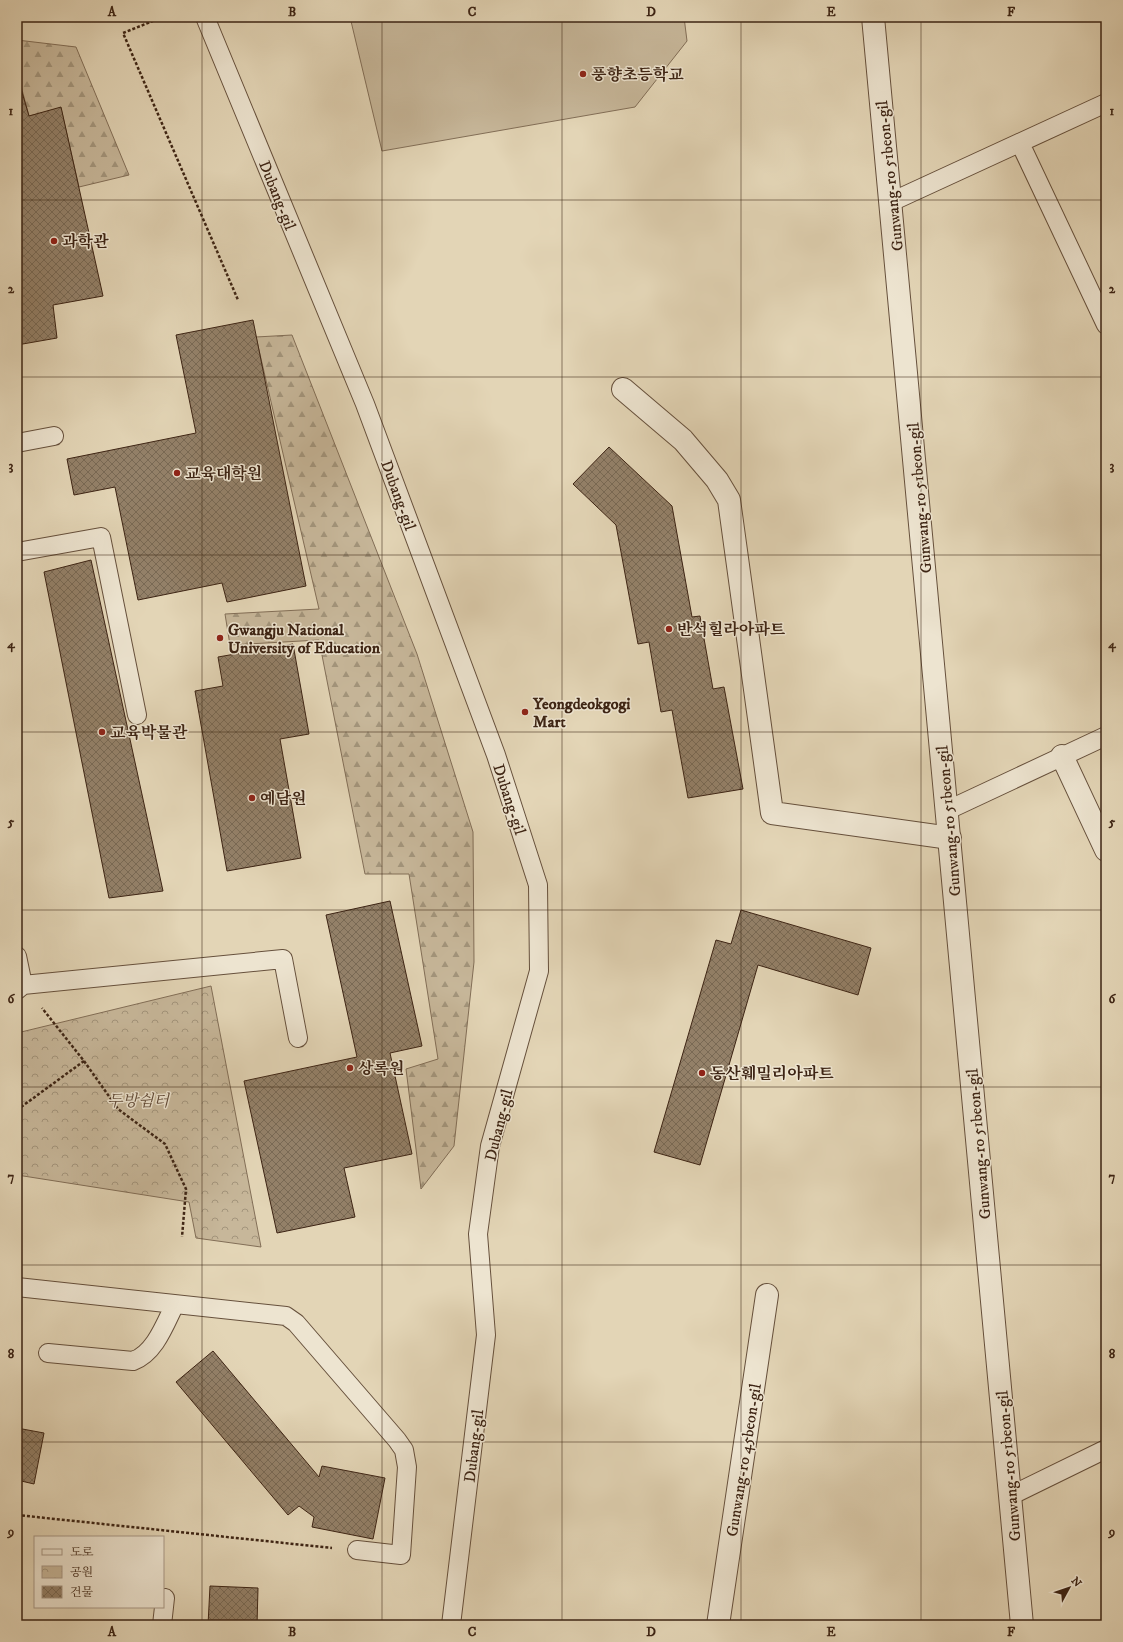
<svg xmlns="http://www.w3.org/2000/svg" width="1123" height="1642" font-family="'IM FELL DW Pica','Noto Serif KR',serif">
<defs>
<pattern id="forest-firs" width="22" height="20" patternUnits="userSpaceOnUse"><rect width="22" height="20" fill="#c7b79a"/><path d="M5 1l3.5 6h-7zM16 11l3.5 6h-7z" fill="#a3957c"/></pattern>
<pattern id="park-crowns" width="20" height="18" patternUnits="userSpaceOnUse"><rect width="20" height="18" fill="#c7b79a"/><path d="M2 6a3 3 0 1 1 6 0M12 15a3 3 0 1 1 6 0" fill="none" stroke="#a3957c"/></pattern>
<pattern id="building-cross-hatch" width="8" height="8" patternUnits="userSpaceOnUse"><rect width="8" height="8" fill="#938068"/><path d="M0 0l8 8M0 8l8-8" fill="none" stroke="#796954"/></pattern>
</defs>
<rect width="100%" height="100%" fill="#e3d5b6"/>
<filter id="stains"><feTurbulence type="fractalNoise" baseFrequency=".005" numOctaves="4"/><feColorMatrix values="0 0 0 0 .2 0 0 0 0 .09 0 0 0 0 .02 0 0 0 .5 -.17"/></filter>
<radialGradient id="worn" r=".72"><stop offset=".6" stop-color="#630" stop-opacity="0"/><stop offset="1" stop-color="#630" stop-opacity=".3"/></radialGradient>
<path fill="url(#forest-firs)" stroke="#826e57" d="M17,40L76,47L129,175L79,187L61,108L29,116L20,82L17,83Z
M292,335L417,654L473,832L474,962L454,1146L421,1189L406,1069L438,1059L409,874H365L319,640L230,645L225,614L319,609L256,337Z"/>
<path fill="url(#park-crowns)" stroke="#826e57" d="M211,986L261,1247L196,1238L189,1202L17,1175V1033Z"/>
<path fill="#c7b79a" stroke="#826e57" d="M350,17H684L687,41L635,107L382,151Z"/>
<path fill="url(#building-cross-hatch)" stroke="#3d2414" d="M19,82L29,116L61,107L103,296L53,305L57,338L17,345V83Z
M253,320L306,586L227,602L222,583L138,600L115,487L74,495L67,459L196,433L176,335Z
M609,447L672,506L692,617L700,616L713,689L724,687L743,789L688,798L672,710L661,712L649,642L638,644L616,525L573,484Z
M91,560L163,891L109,898L44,572Z
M293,644L309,734L280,739L301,858L227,871L195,691L223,686L218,657Z
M390,901L422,1046L390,1053L412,1154L344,1168L355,1217L277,1233L244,1081L357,1057L326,915Z
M741,910L871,948L858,995L758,965L700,1165L654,1152L716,940L731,944Z
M213,1351L319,1477L322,1466L385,1478L373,1539L312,1527L314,1517L299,1506L288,1515L176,1382Z
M17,1428L44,1433L34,1484L17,1480Z
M210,1586L258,1588L257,1625H208Z"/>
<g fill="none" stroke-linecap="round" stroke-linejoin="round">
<g stroke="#66503c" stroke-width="20">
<path id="service" d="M205,17L365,404L496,755L538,885L539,971L490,1146L478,1234L486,1335L451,1625
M1020,143L1106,325
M891,202L1106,103
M17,443L54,436
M17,552L101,537L137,715
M948,810L1106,736
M17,956L23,985
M17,990L23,985L283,959L298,1038
M17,1287L286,1316L296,1323L397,1440L404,1450L407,1467L401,1555L357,1550
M48,1353L133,1361C155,1353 165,1324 175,1304
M1010,1496L1106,1449
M162,1625L165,1598"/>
</g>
<g stroke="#66503c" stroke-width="24">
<path id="minor" d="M623,389L683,440L717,480L729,500L772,813L950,838
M1062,756L1106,850
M718,1625L767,1295"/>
</g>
<g stroke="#66503c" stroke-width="24">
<path id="tertiary" d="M873,17L1022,1625"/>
</g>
<path stroke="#3d2414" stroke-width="2.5" stroke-dasharray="3 2" stroke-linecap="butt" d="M163,17L123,33L238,300
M84,1061L118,1109L165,1144L186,1189L182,1237
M17,1110L84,1061L42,1008
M17,1515L332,1548"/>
<use href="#service" stroke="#ede4d0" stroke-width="18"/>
<use href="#minor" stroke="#ede4d0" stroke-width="22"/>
<use href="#tertiary" stroke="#ede4d0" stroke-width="22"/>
</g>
<path fill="none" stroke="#3d2414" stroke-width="1" stroke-opacity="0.55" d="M202,17V1625M382,17V1625M562,17V1625M741,17V1625M921,17V1625M17,200H1106M17,377H1106M17,555H1106M17,732H1106M17,910H1106M17,1087H1106M17,1265H1106M17,1442H1106"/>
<g fill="#8f2418" stroke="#ede4d0" stroke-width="1.5">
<circle cx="583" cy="74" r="4"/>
<circle cx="54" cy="241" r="4"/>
<circle cx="177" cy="473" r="4"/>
<circle cx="669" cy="629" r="4"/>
<circle cx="220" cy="638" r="4"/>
<circle cx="525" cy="712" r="4"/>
<circle cx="102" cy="732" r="4"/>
<circle cx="252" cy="798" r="4"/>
<circle cx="350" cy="1068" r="4"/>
<circle cx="702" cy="1073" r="4"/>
</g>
<g text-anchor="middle" stroke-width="3" stroke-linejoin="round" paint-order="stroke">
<g font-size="16" font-weight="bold" fill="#3d2414" stroke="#ede4d0" text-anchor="start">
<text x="591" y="80">풍향초등학교</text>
<text x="62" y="247">과학관</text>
<text x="185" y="479">교육대학원</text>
<text x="228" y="635">Gwangju National<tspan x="228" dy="18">University of Education</tspan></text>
<text x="677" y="635">반석힐라아파트</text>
<text x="533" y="709">Yeongdeokgogi<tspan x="533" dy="18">Mart</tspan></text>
<text x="110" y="738">교육박물관</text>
<text x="260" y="804">예담원</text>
<text x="358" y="1074">상록원</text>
<text x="710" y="1079">동산훼밀리아파트</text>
</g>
<g font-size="16" fill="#3d2414" stroke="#ede4d0">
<text transform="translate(889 176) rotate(-96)" y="6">Gunwang-ro 51beon-gil</text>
<text transform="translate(278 195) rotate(68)" y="6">Dubang-gil</text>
<text transform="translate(399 495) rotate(70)" y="6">Dubang-gil</text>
<text transform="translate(919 498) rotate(-95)" y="6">Gunwang-ro 51beon-gil</text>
<text transform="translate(510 799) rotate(72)" y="6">Dubang-gil</text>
<text transform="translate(948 821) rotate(-95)" y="6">Gunwang-ro 51beon-gil</text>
<text transform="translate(498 1125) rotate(-76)" y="6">Dubang-gil</text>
<text transform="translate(978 1144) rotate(-95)" y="6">Gunwang-ro 51beon-gil</text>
<text transform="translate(473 1446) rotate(-83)" y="6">Dubang-gil</text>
<text transform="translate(743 1460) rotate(-81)" y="6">Gunwang-ro 45beon-gil</text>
<text transform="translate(1008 1466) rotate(-95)" y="6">Gunwang-ro 51beon-gil</text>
</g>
<g font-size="16" font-style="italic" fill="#604936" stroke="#ede4d0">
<text x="138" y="1106">두방쉼터</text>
</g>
</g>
<rect width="1123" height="1642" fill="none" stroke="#e3d5b6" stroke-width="44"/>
<rect x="34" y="1536" width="130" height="72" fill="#ede4d0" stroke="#a79785"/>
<rect x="42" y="1549" width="20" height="6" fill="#ede4d0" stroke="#a79785"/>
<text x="70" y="1556" font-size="12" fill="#3d2414">도로</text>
<rect x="42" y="1566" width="20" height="12" fill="url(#park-crowns)" stroke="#a79785"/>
<text x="70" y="1576" font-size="12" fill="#3d2414">공원</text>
<rect x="42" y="1586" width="20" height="12" fill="url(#building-cross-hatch)" stroke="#a79785"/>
<text x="70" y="1596" font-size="12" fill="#3d2414">건물</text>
<g transform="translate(1069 1588) rotate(50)" stroke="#ede4d0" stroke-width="3" paint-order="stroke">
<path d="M0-3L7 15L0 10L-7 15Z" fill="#3d2414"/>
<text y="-6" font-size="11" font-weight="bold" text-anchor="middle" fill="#3d2414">N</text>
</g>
<rect x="22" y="22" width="1079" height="1598" fill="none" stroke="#3d2414" stroke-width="1.5"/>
<g font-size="13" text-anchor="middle" font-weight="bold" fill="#3d2414">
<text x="112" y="16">A</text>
<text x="292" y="16">B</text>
<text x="472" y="16">C</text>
<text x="651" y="16">D</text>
<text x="831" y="16">E</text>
<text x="1011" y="16">F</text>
<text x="11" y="115">1</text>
<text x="1112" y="115">1</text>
<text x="11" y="293">2</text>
<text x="1112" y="293">2</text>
<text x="11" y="470">3</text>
<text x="1112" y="470">3</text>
<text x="11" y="648">4</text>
<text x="1112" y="648">4</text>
<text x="11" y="826">5</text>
<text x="1112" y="826">5</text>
<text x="11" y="1003">6</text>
<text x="1112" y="1003">6</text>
<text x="11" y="1181">7</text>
<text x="1112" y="1181">7</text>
<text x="11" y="1358">8</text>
<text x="1112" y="1358">8</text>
<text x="11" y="1536">9</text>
<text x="1112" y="1536">9</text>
<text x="112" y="1636">A</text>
<text x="292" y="1636">B</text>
<text x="472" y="1636">C</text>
<text x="651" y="1636">D</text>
<text x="831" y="1636">E</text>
<text x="1011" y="1636">F</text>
</g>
<rect width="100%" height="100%" filter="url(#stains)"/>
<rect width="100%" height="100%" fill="url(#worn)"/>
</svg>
